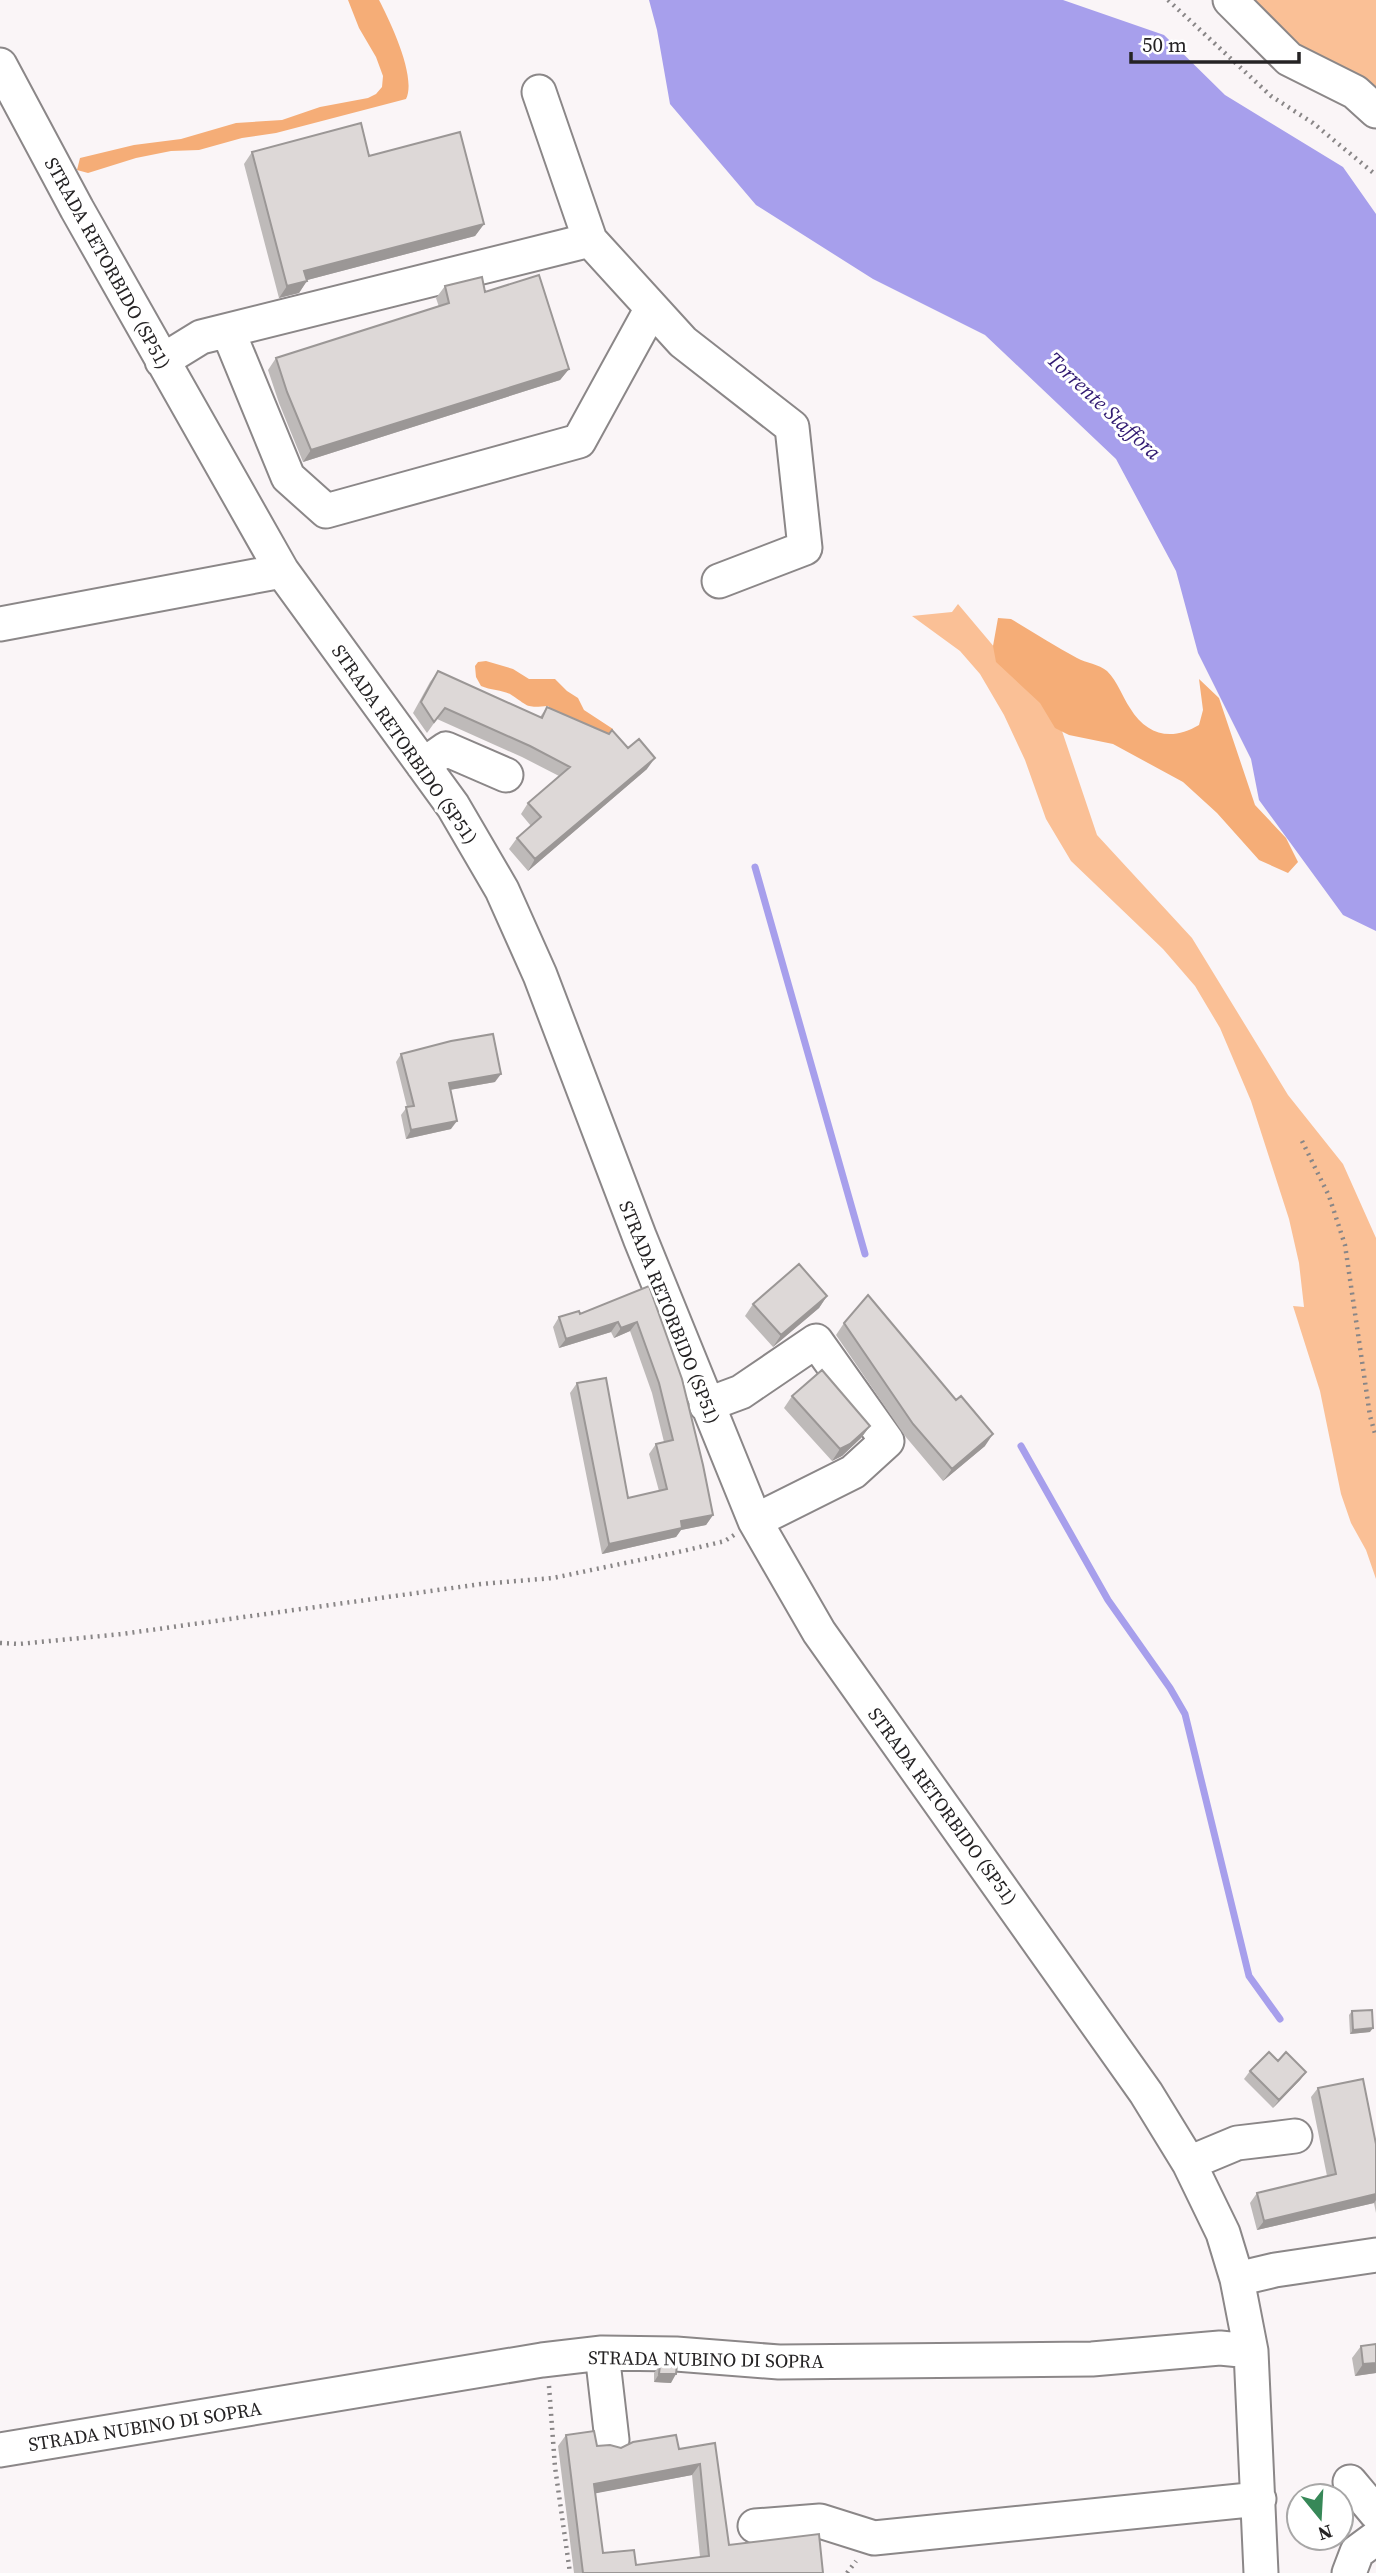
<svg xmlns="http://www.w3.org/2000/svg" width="1376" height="2573" font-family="'Source Serif 4',serif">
<rect width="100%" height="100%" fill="#faf5f7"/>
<path fill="#fac096" d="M1218,0H1376V127L1358,103Z
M958,604L1060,725L1097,835L1192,938L1288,1095L1343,1164L1376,1238V1579L1366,1550L1351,1523L1341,1494L1320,1391L1293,1306L1304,1307L1299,1263L1289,1219L1251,1101L1220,1028L1195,986L1163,949L1071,861L1046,819L1025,760L1004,715L980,674L960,651L912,616L952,612Z"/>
<path fill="#f5ad77" d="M348,0H379C390,21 417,77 406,99L276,133L242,138L199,150L171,151L136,158L88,173L77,170L80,158L134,145L181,139L236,123L282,120L320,107L368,98L376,94L382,87L383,76L376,57L359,28Z
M998,618L1011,619C1033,632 1055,646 1077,658C1086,663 1099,664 1107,671C1118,682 1122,696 1130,708C1147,736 1172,741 1199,725L1203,710L1199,679L1219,698L1255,805L1286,838L1298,862L1288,873L1259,860L1217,813L1183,782L1113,744L1069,735L1055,728L1040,703L996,662L993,646Z
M486,661L513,669L529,679H555L567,691L578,698L584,710L613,729V734C581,731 572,727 548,706C524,708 529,706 510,694C502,690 490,690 481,686L476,677L475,666L478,662Z"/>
<path fill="#a79fec" d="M649,0H1063L1164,35L1225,95L1343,167L1376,214V931L1343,915L1259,800L1251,759L1198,653L1176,571L1116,459L985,335L873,279L756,205L670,104L657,30Z"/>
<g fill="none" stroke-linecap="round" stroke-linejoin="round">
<path stroke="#a79fec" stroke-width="7" d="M755,867L865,1254
M1021,1446L1108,1600L1170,1688L1185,1714L1249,1976L1280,2019"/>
<g stroke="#8b8788" stroke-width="37">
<path id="minor" d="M1230,0L1289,59L1355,92L1376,111
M0,65L77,209L282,571L453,806L502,890L540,975L640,1238L755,1521L819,1632L1146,2093L1189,2163L1223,2233L1237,2279L1251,2351L1261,2573
M539,92L590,240L683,342L792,427L805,548L719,581
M228,331L288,477L326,511L579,441L652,308
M162,361L201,337L590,240
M0,624L282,571
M423,765L446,749L506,775
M706,1405L741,1392L816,1341L887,1441L853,1472L755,1521
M1189,2163L1237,2143L1295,2136
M1237,2279L1275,2270L1376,2255
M602,2353L612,2440
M0,2450L542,2360L602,2353L676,2354L779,2362L1092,2359L1220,2348L1251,2351
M1350,2482L1376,2513
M755,2526L820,2521L874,2538L1259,2499
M1349,2573L1357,2552L1376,2538"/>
</g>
<path stroke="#898687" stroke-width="4.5" stroke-dasharray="2 5" stroke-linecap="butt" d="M1168,0L1271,96L1313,123L1376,175
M1302,1141L1329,1196L1345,1245L1370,1416L1376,1437
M0,1643L19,1644L122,1634L481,1584L553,1578L683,1551L725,1541L734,1535
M549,2386L555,2467L570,2573
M847,2573L856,2561"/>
<use href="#minor" stroke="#fff" stroke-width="33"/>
</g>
<path fill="#bebab9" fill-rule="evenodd" d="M252,152L369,156L484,224L475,236L307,280L299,293L279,298L244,164Z
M445,286L485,292L569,369L560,380L303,462L279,403L268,370L276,358L439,307L436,298Z
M438,671L540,717L547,707L628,748L647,769L528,871L509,849L517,838L531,826L521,814L528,803L559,776L522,757L437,719L427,733L413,713L430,682Z
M401,1054L495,1082L450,1090L451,1129L406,1139L401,1115L407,1107L396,1062Z
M649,1286L713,1515L706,1525L681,1530L676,1537L602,1554L570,1393L577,1383L628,1498L659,1491L649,1454L656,1444L664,1442L652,1393L630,1331L614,1338L611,1332L559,1348L553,1327L559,1317L580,1314Z
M827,1296L819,1308L773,1347L745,1316L753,1304Z
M844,1323L985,1446L943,1481L905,1436L836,1335Z
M792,1396L870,1426L861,1438L842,1456L832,1461L784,1408Z
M1352,2011L1370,2032L1350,2034L1349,2015Z
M1278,2061L1306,2072L1300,2080L1273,2108L1244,2079L1250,2071Z
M1318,2088L1376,2144V2213L1374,2203L1257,2230L1250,2203L1257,2193L1327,2176L1311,2097Z
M1376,2344V2373L1355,2376L1352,2358L1361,2346Z
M660,2365L671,2383L654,2382V2373Z
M566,2435L597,2446L621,2448L679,2449L715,2443L729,2545L823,2573H574L558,2446ZM692,2475L700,2557L636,2565L603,2553L595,2493Z"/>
<path fill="#9b9796" d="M484,224L475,236L296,283L304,271Z
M307,281L299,293L279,298L287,286Z
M569,369L560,380L303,462L311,450Z
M655,758L647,769L528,871L535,859Z
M501,1074L495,1082L443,1091L449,1083Z
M457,1121L451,1129L406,1139L411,1130Z
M827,1296L819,1308L773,1347L781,1335Z
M618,1322L611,1332L559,1348L566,1339Z
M637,1322L630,1331L614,1338L621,1328Z
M870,1426L861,1438L842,1456L832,1461L840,1449Z
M993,1434L985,1446L943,1481L952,1469Z
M713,1515L706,1525L681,1530L676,1537L602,1554L609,1544L681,1521Z
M1373,2028L1370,2032L1350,2034L1353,2030Z
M1306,2072L1300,2080L1273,2108L1279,2100Z
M1376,2194V2200L1374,2203L1257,2230L1264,2221Z
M1376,2363V2373L1355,2376L1363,2364Z
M659,2374H676L671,2383L654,2382Z
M700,2464L692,2475L587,2495L594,2484Z"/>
<path fill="#ddd8d7" stroke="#9b9796" stroke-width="2" fill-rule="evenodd" d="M361,123L369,156L460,132L484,224L304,271L307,281L287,286L252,152Z
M539,275L569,369L311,450L287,392L276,358L449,303L445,286L482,277L485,292Z
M438,671L542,718L547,707L609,734L612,730L628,748L639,739L655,758L535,859L517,838L541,817L528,803L570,767L530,746L445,708L434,722L421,702Z
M493,1034L501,1074L449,1083L457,1121L411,1130L406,1107L414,1106L401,1054L451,1041Z
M799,1264L827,1296L781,1335L753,1304Z
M649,1286L682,1379L703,1465L713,1515L681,1521L682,1528L609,1544L577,1383L606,1378L628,1498L667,1489L656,1444L673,1440L659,1383L637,1322L621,1328L618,1322L566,1339L559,1317L579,1311L580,1314Z
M868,1295L956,1400L961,1396L993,1434L952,1469L913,1424L844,1323Z
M822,1370L870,1426L850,1444L840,1449L792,1396Z
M1372,2010L1373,2028L1353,2030L1352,2011Z
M1269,2052L1278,2061L1286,2052L1306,2072L1279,2100L1250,2071Z
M1363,2079L1376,2144V2194L1264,2221L1257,2193L1336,2174L1318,2088Z
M1376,2344V2363L1363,2364L1361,2346Z
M660,2365H677L676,2374H659Z
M594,2431L597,2446L610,2445L621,2448L633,2442L676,2435L679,2449L715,2443L729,2545L819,2534L823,2573H583L566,2435ZM700,2464L709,2556L636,2565L634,2550L603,2553L594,2484Z"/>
<g text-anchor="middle" stroke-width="6" stroke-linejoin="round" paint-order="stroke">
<g font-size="19" fill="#252324" stroke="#fff">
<text transform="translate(108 263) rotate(61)" y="7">STRADA RETORBIDO (SP51)</text>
<text transform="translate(405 744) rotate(55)" y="7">STRADA RETORBIDO (SP51)</text>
<text transform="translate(670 1312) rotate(68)" y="7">STRADA RETORBIDO (SP51)</text>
<text transform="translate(943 1806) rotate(54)" y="7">STRADA RETORBIDO (SP51)</text>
<text transform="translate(706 2359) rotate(1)" y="7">STRADA NUBINO DI SOPRA</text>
<text transform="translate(145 2426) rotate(-9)" y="7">STRADA NUBINO DI SOPRA</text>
</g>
<g font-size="21" font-style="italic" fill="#321b72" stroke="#fff">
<text transform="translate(1104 406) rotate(43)" y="7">Torrente Staffora</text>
</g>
</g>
<g transform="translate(1320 2517) rotate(162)"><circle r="33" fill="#ffffff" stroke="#a8a7a7" stroke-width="2"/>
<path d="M0-5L12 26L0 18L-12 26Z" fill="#378858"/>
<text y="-10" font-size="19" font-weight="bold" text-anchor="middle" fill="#252324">N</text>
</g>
<path d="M1131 52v10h168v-10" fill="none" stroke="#252324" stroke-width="3.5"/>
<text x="1142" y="52" font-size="21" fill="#252324" stroke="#ffffff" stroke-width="5" paint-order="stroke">50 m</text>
</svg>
